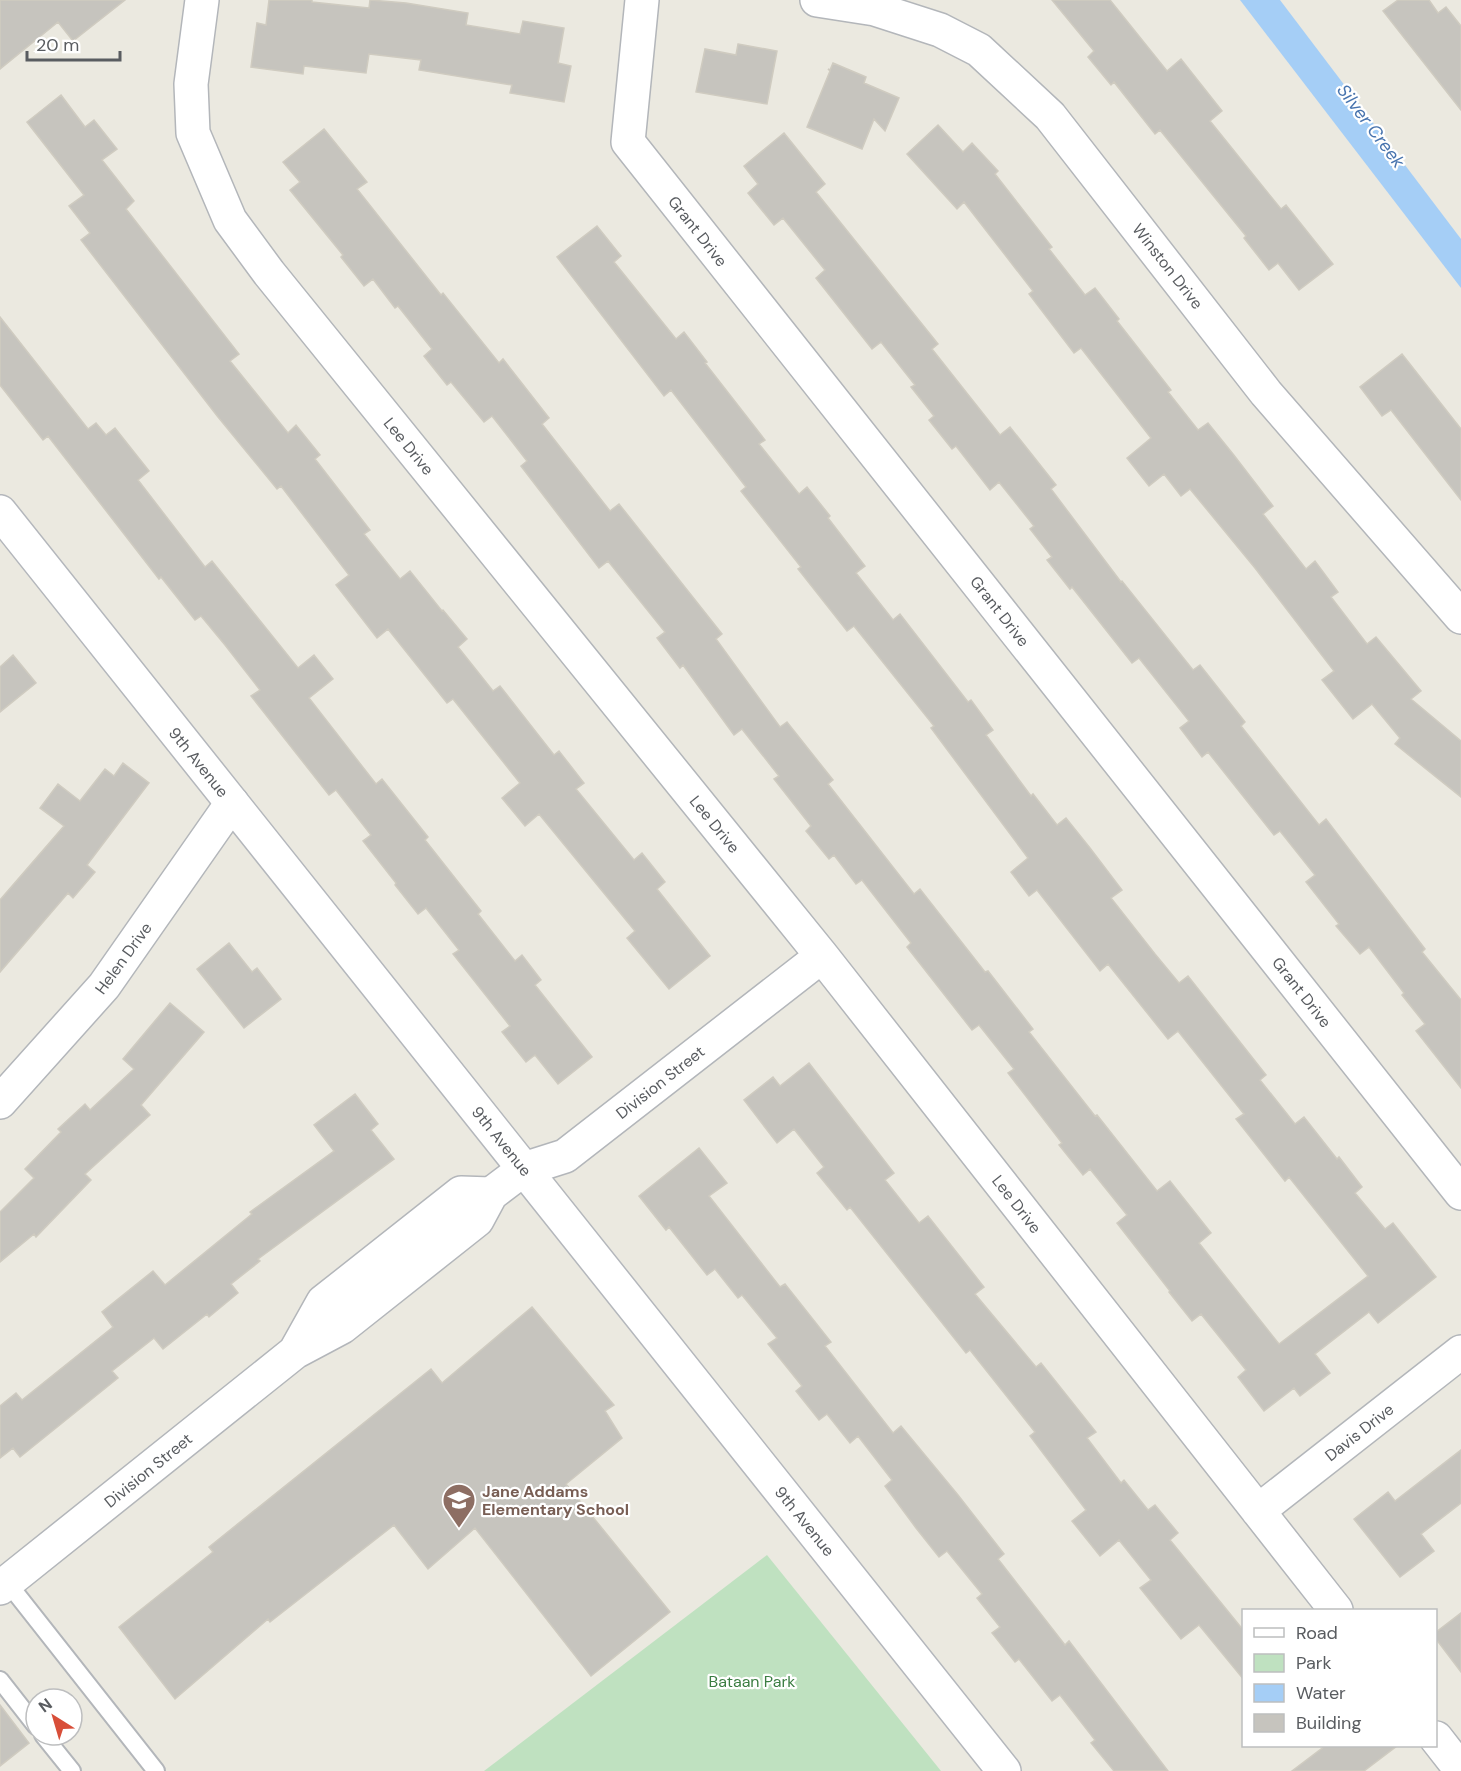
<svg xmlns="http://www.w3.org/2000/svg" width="1461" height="1771" font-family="'DM Sans',sans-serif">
<rect width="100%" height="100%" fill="#ebe9e0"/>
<path fill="#bfe1c0" d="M767,1555L941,1771H484Z"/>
<path fill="#a5cef6" d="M1240,0H1280L1461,239V288Z"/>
<path fill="#c6c4be" stroke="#cfcbc0" stroke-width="1.5" d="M0,0H125L73,41L58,22L0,69Z
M269,0H312V2L369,8L370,0L406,3L468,13L466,25L520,34L523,21L564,28L558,63L571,66L564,102L510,93L512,85L419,70L421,60L369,54L366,73L304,66L303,74L251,67L257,23L266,25Z
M1052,0H1110L1167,71L1181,59L1222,111L1210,121L1281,209L1286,205L1333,264L1299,290L1278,263L1269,270L1244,238L1246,236L1160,130L1155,134L1114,82L1111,85L1088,57L1094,51Z
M1398,0H1429L1438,13L1446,7L1461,26V110L1383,11Z
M738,44L777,51L767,104L696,92L705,49L736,55Z
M833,63L866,77L864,83L899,98L885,131L874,119L862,149L807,127L830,71L828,69L830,70Z
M61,95L85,127L94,120L117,149L102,160L134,201L126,209L239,354L230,361L288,433L296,425L320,455L315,459L370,530L364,534L400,579L410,571L442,611L443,610L467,639L458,647L493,691L500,686L554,755L559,751L584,783L576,789L634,860L642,853L665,882L657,889L710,956L669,989L627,938L635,931L539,814L525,826L502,798L520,783L453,699L447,703L388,629L377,638L336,585L349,575L281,486L277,489L218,417L81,240L90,233L69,206L84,195L27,122Z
M938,125L963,152L972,143L998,171L995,174L1052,247L1049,249L1085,295L1095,288L1119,319L1117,321L1171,390L1168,392L1198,430L1208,423L1233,454L1273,506L1263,514L1306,569L1315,561L1338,592L1331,597L1367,644L1376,637L1421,691L1411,699L1461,741V797L1395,744L1400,738L1372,704L1353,719L1322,680L1334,671L1255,568L1190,489L1181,496L1164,474L1149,486L1127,458L1151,438L1081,348L1074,353L1029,294L1033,291L964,202L957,209L907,154Z
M324,129L367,182L357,189L441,295L443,293L499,363L503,359L549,418L542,424L610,511L619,504L722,634L716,639L780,727L787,722L833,780L828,784L914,894L920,889L985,972L988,971L1033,1029L1029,1032L1095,1116L1097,1115L1157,1191L1170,1181L1211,1233L1199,1243L1279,1344L1368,1276L1289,1177L1285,1181L1236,1119L1244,1114L1178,1031L1168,1039L1108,964L1100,971L1037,890L1029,896L1011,872L1028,858L931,728L934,726L854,626L847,631L798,569L801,567L741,491L746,487L671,390L664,396L557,257L597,226L621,256L614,262L676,339L684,332L707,362L705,363L765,440L759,444L799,494L807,487L830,516L828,518L865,566L856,573L893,620L900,614L968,702L971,700L993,730L986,735L1031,796L1033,794L1057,825L1066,818L1090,848L1122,890L1111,898L1155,954L1179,983L1188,976L1266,1075L1260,1080L1295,1124L1304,1117L1337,1159L1339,1157L1362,1187L1355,1193L1385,1229L1393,1223L1436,1277L1378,1323L1369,1312L1315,1354L1330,1373L1300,1396L1294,1388L1264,1411L1238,1377L1246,1370L1201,1314L1192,1321L1169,1292L1170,1291L1117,1223L1127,1215L1090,1169L1083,1175L1059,1145L1062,1143L1008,1073L1014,1069L979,1025L972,1030L907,947L911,943L862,880L856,884L834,855L829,859L806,831L811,826L774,779L779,776L742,729L734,735L683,665L680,668L657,638L665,632L608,561L599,568L521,466L527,461L492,416L484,422L451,382L447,385L424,356L432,349L398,306L395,308L373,279L364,286L341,257L343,255L290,190L300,182L283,162Z
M784,133L825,184L816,192L938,344L932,349L1000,435L1010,427L1056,485L1051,489L1121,582L1122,581L1193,670L1200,665L1245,722L1241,726L1319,825L1326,819L1425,949L1422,952L1461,1000V1088L1416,1031L1425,1024L1402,995L1404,993L1369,947L1360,954L1336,926L1339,924L1306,882L1315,875L1280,831L1274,835L1208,752L1202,757L1180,728L1189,721L1139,658L1132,663L1072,587L1070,589L1047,560L1052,557L1030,529L1034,526L999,482L990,490L956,446L952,449L929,420L934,416L911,387L915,385L881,342L872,349L816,278L825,270L783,218L774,225L748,193L758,184L744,166Z
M0,317L88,429L96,423L106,435L115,428L149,471L138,480L205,567L212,561L298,668L314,655L333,679L309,698L376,784L382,779L428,837L425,840L481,911L478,914L515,961L522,955L541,980L535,985L592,1057L558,1084L535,1055L526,1062L502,1032L510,1026L453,954L459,950L426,908L418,914L395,885L396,883L363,841L371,835L336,790L329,795L251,696L260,690L225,645L201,616L195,620L161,577L159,579L48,436L43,440L0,385Z
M1402,354L1461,429V500L1391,410L1382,416L1360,387Z
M13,655L36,683L0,712V667Z
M123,763L149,783L87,865L95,872L73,898L68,893L0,972V900L64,826L40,808L58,784L80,801L105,769L114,776Z
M229,943L252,972L257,968L281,999L244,1028L197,969Z
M170,1003L204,1032L141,1105L150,1115L85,1174L91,1180L36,1237L34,1234L0,1262V1212L34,1178L25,1169L61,1132L58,1129L85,1104L90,1110L134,1069L123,1059Z
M809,1063L894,1173L885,1180L919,1223L928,1216L984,1287L975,1294L1036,1367L1041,1363L1096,1432L1087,1438L1121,1483L1124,1480L1148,1510L1155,1505L1178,1533L1170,1540L1244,1631V1680L1199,1625L1181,1639L1140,1588L1151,1580L1119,1540L1100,1556L1072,1521L1086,1510L1030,1436L1035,1432L970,1350L966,1353L850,1207L847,1210L817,1173L824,1167L794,1129L777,1143L744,1100L773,1077L780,1086Z
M355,1094L378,1124L371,1130L394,1159L258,1259L260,1261L231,1284L238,1293L209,1317L207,1314L163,1349L154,1338L112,1371L118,1378L20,1457L13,1448L0,1458V1406L16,1393L22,1400L113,1327L102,1312L153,1271L165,1285L252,1214L250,1212L334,1151L314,1125Z
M699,1148L727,1183L709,1196L780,1287L785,1284L831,1342L825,1346L893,1433L901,1426L958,1495L1004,1554L998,1559L1065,1645L1069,1641L1168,1771H1114L1091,1743L1095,1740L1060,1695L1052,1701L1019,1659L1015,1662L992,1633L1000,1627L977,1598L982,1594L947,1551L939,1557L916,1528L885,1486L892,1480L858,1436L850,1443L827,1414L819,1420L796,1391L802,1386L768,1344L777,1338L742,1295L738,1298L715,1269L707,1275L669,1227L666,1230L639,1196Z
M532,1307L614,1405L605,1411L622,1438L566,1484L670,1612L591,1676L475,1528L428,1569L394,1525L270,1622L268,1619L175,1699L119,1627L213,1552L209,1547L431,1369L442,1383Z
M1461,1450V1503L1421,1534L1434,1551L1400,1577L1354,1519L1388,1492L1395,1501Z
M1461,1613V1672L1436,1639V1632Z
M0,1705L29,1743L0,1766Z
M1325,1746H1397L1364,1771H1292Z"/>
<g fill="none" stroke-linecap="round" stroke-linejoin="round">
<g stroke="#b3b6ba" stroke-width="20">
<path id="lane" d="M7,1582L156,1771
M0,1680L36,1726
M43,1735L72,1771"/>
</g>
<g stroke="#b3b6ba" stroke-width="36">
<path id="street" d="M202,0L191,84L193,133L230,220L269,273L822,956L1336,1610
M642,0L628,142L1461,1193
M817,0L875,9L940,30L979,50L1050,116L1266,393L1461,617
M0,1102L104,986L232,803
M295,1352L323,1302L461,1193L491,1194
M1258,1511L1461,1352
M0,1588L295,1352L342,1327L477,1220L491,1194L524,1169L565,1156L822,956
M1436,1738L1461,1770"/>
</g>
<g stroke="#b4b7bc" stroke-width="36">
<path id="secondary" d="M0,512L1004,1771"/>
</g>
<use href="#lane" stroke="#fff" stroke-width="16"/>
<use href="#street" stroke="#fff" stroke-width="33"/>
<use href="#secondary" stroke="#fff" stroke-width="33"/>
</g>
<defs>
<g id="school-pin" transform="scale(1.725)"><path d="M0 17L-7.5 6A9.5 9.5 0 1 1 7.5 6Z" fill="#8d6e63" stroke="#fff"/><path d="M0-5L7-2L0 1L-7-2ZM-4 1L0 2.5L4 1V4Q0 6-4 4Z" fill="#fff"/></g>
</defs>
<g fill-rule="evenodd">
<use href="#school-pin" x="459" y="1500"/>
</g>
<g text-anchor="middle" stroke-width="4.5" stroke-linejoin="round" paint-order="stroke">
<g font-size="16" fill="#595c60" stroke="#fff">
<text transform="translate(698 231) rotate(52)" y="6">Grant Drive</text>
<text transform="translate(1168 266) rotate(52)" y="6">Winston Drive</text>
<text transform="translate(409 446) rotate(51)" y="6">Lee Drive</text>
<text transform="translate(1000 611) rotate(52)" y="6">Grant Drive</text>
<text transform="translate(199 762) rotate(51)" y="6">9th Avenue</text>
<text transform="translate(715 824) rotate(51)" y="6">Lee Drive</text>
<text transform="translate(123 958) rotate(-54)" y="6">Helen Drive</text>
<text transform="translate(1302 992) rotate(52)" y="6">Grant Drive</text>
<text transform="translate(660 1082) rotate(-38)" y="6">Division Street</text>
<text transform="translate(502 1141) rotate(51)" y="6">9th Avenue</text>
<text transform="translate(1017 1204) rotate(52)" y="6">Lee Drive</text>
<text transform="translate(1359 1432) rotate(-38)" y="6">Davis Drive</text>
<text transform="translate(148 1470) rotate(-39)" y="6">Division Street</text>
<text transform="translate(805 1521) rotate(51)" y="6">9th Avenue</text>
</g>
<g font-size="16" font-weight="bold" fill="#785e54" stroke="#fff" text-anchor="start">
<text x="482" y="1497">Jane Addams<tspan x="482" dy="18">Elementary School</tspan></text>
</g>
<g font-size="16" fill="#3b7d42" stroke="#fff">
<text x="752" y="1687">Bataan Park</text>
</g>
<g font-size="18" font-style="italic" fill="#4874ae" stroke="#fff">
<text transform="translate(1371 126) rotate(53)" y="6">Silver Creek</text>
</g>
</g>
<rect x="1242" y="1609" width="195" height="138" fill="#ffffff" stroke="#bdbebf" stroke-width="1.5"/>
<rect x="1254" y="1628" width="30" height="9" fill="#ffffff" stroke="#bdbebf" stroke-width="1.5"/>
<text x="1296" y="1639" font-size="18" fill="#595c60">Road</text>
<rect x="1254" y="1654" width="30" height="18" fill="#bfe1c0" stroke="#bdbebf" stroke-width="1.5"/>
<text x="1296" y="1669" font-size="18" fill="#595c60">Park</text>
<rect x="1254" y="1684" width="30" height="18" fill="#a5cef6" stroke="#bdbebf" stroke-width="1.5"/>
<text x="1296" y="1699" font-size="18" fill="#595c60">Water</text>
<rect x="1254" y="1714" width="30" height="18" fill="#c6c4be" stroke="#bdbebf" stroke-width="1.5"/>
<text x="1296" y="1729" font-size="18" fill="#595c60">Building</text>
<g transform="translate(54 1717) rotate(323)"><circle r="28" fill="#ffffff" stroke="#bdbebf" stroke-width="1.5"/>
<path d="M0-4.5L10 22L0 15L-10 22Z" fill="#d84e39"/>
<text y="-9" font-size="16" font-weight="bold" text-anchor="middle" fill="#595c60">N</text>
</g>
<path d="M27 51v9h93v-9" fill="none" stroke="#595c60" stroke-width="3"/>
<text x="36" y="51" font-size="18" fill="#595c60" stroke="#ffffff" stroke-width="4.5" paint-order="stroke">20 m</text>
</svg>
